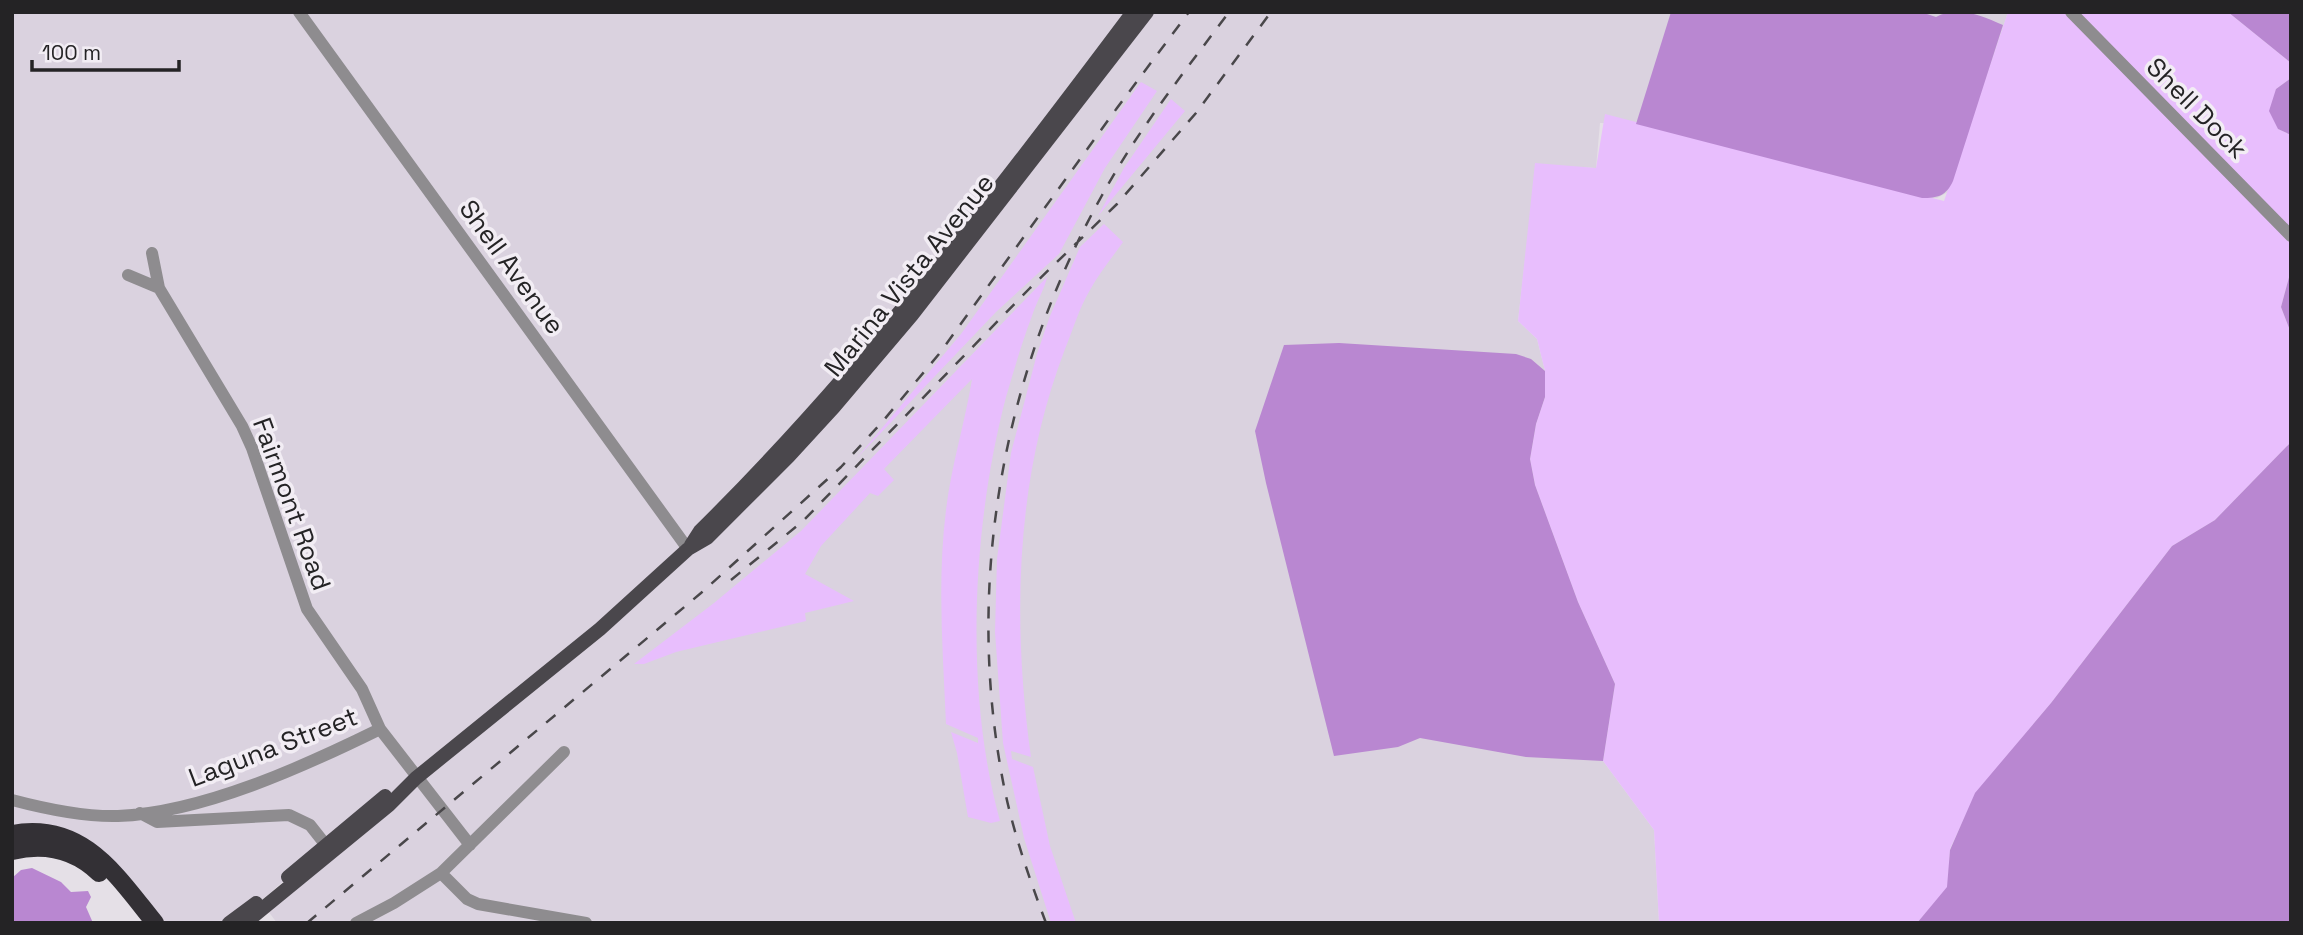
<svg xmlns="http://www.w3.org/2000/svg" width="2303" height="935" font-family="'Space Grotesk',sans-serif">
<rect width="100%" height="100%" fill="#e5e0e7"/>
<path fill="#dad2df" d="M12,12H1133L905,308L775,456L700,531L690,548L702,541L735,511L789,456L869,366L946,273L1147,12H2008L1953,181L1948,192L1937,198H1922L1636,124L1600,123L1596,168L1536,165L1518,321L1537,339L1545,371V397L1536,424L1530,459L1535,485L1578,602L1615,684L1603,761L1654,830L1659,923H277L265,907L389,805L413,780L386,796L325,844L269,894L229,923H155L112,871L86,847L55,834L29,832L12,834Z"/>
<path fill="#e8befd" d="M2008,12H2228L2291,63V78L2276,89L2278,129L2291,135V270L2281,307L2291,333V442L2215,520L2172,546L2051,703L1976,793L1950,849L1948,887L1917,923H1659L1654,830L1603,761L1615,684L1578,602L1535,485L1530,459L1536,424L1545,397V371L1537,339L1518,321L1535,163L1596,168L1605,114L1944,201Z
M1141,82L1157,91L1105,168L1059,254L996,312L856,459L961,334Z
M1171,99L1185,111L1098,216L1124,168Z
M1104,224L1123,242C1112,258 1099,273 1090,290C1079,308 1073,330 1065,349C1015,479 1012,621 1031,757L1011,751L1012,759L1033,767L1050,846L1076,923H1051L1024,838L1003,743L995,632L997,559L1011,453L1037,354L1050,316L1080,247Z
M1047,277C1045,288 1036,303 1032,316C1022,342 1014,370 1006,397C972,527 964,691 1000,821L991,823L968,817L957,753L951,732L978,743V738L946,724C943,653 937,581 946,510C951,466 965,423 972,379L884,469L894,480L878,496L870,493L821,546L805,574L854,601L805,613L806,621L676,652L644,664H634L714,603L801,531Z"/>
<path fill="#b987d1" d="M1671,12H1921L1936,17C1958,5 1982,16 2003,25L1953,181C1946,196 1938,198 1922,198L1636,124Z
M2228,12H2291V63Z
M2291,78V135L2278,129L2269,111L2276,89Z
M2291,270V333L2281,307Z
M1339,343L1516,354L1531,359L1545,371V397L1536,424L1530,459L1535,485L1578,602L1615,684L1603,761L1526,757L1420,738L1398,747L1334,756L1266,483L1255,431L1284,345Z
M2291,442V923H1917L1947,887L1950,850L1975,793L2051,703L2172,546L2215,520Z
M32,868L61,882L71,892L88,891L91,897L86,907L93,923H12V878L21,870Z"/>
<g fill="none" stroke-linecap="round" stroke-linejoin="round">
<path stroke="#8e8c8f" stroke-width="12" d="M299,12L688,549
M2071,12L2291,236
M152,253L159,288L242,426L252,448L307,609L362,689L380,729L470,845
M128,275L159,288
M12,800C46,809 83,817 118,816C202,813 305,766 380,729
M140,813L157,822L289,815L310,825L325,844
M441,873L467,899L478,904L586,923
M356,923L394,903L441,873L564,752"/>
<path stroke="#4a474c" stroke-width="14" d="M691,545L700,531C861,372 998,192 1133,12
M288,877L385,796
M229,923L256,903
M245,923L389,805L416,778L600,629L688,549L707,538L789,456L834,407L912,315L1147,12"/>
<path stroke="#333035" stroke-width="18" d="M12,834C83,821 116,875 155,923
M12,851C45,843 75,850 99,873"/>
<path stroke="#49474a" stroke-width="2.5" stroke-dasharray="12 12" stroke-linecap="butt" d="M731,580L803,521L1030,288L1117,204L1196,113L1271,12
M307,923L701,593L841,467L883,421L939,354L1117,108L1189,12
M1046,923C1028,875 1011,826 1002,776C965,576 1005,366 1105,190C1140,127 1186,70 1229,12"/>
</g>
<g text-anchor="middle" stroke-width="7" stroke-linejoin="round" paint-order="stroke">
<g font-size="26" fill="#242325" stroke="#f2edf4">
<text transform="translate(2197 108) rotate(45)" y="9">Shell Dock</text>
<text transform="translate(512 267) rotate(54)" y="9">Shell Avenue</text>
<text transform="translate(909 275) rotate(-51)" y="9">Marina Vista Avenue</text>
<text transform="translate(292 504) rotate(70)" y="9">Fairmont Road</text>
<text transform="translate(273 747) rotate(-21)" y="9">Laguna Street</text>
</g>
</g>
<rect width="2303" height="935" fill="none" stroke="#242325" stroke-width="28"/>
<path d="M32 60v10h147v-10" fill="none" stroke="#242325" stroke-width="3.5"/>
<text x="42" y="60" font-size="21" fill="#242325" stroke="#f2edf4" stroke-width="5" paint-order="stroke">100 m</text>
</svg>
